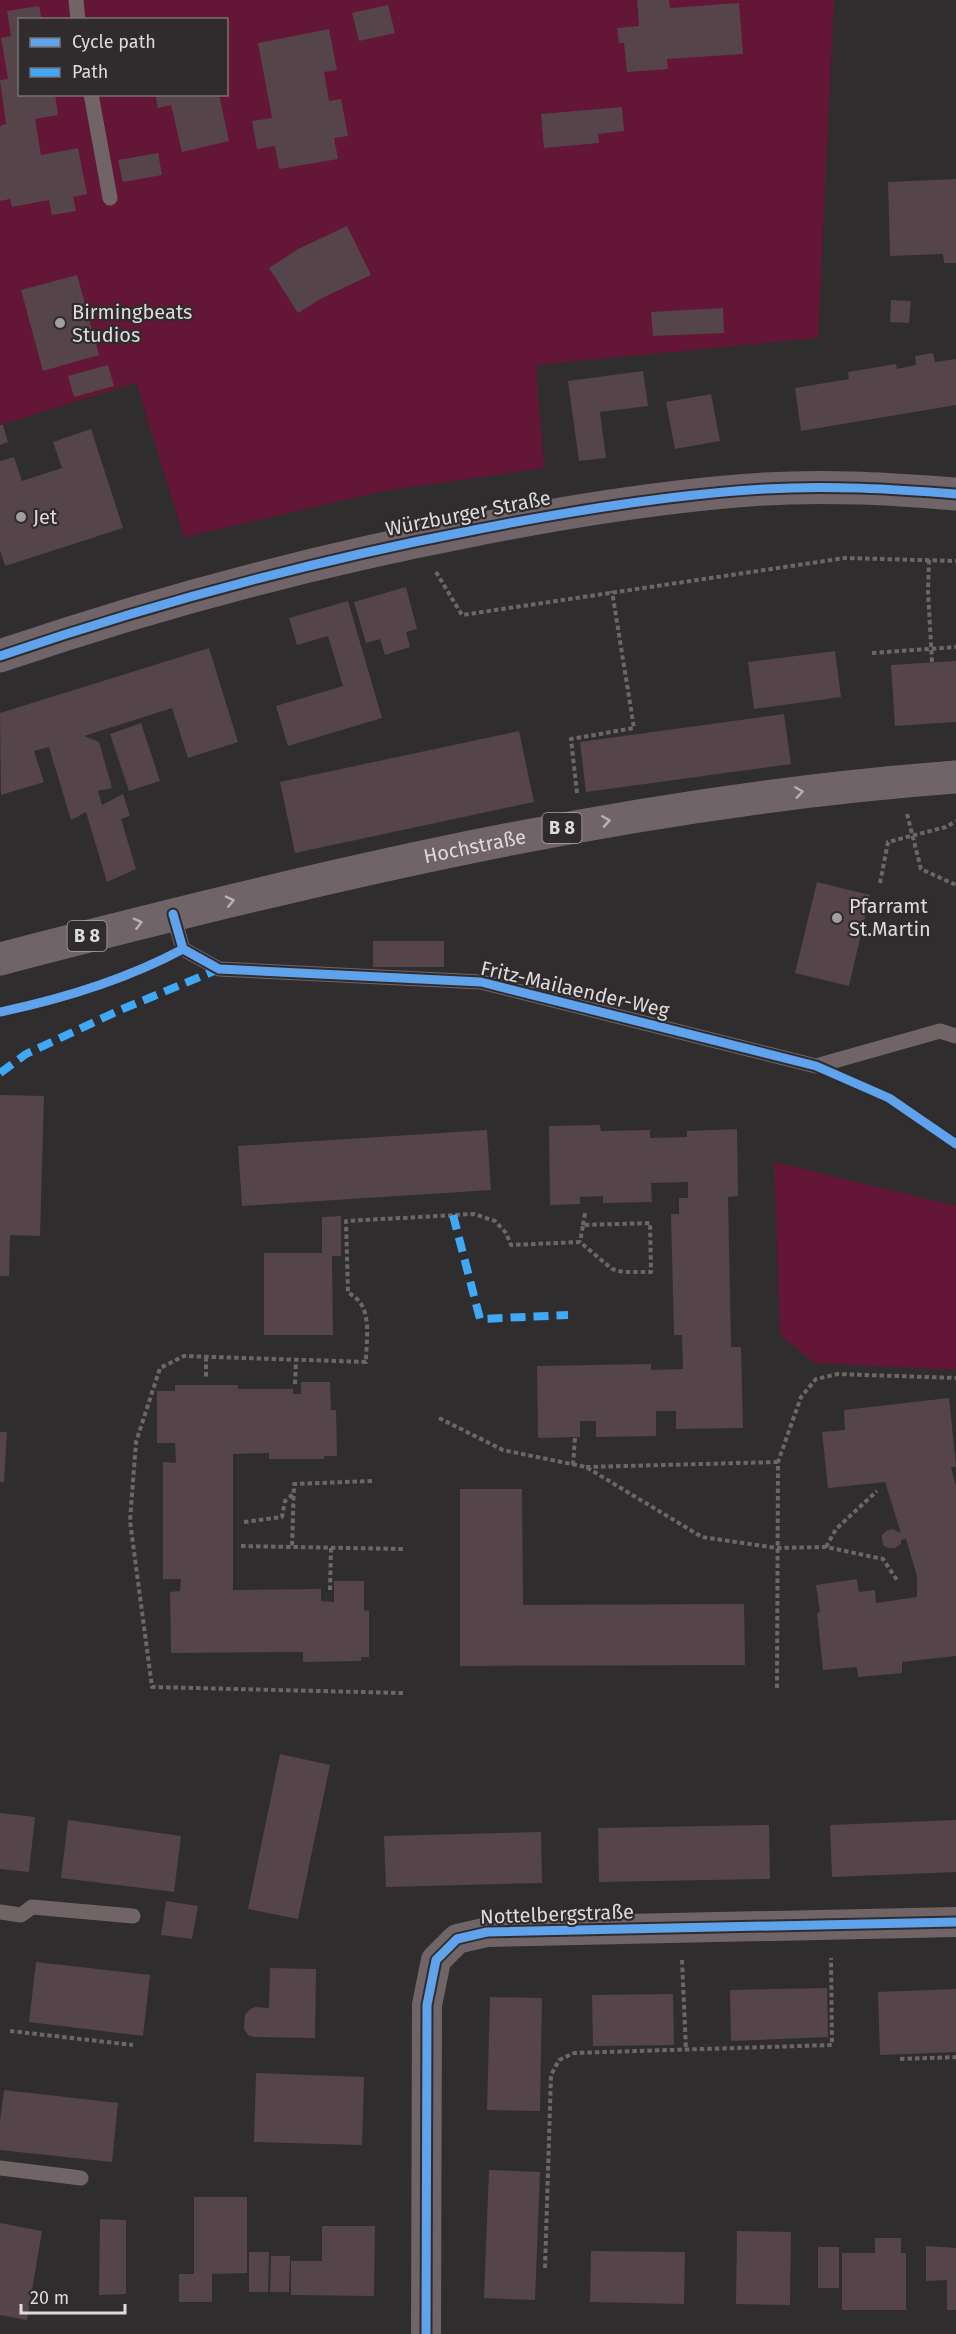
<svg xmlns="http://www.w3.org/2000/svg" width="956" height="2334" font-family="'Fira Sans',sans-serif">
<rect width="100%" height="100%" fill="#2f2d2e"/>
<path fill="#631635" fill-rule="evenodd" d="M0,0H834L818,338L536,365L544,468L384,491L184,537L136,383L0,425ZM20,20H226V94H20Z
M774,1162L956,1206V1370L814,1363L780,1334Z"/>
<path fill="#56444b" d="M637,0H669L670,8L739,3L743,54L667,59L668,69L627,72L624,43H619L617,28L639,26Z
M388,5L395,33L359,41L352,13Z
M39,6L42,20H20V94H55L58,115L35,119L41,155L78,148L87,194L73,197L76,211L52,215L49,200L12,207L10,199L0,201V126L6,124L0,80L8,79L1,38L11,36L7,11Z
M329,29L337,70L324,72L329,101L341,99L348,136L334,138L338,159L279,169L275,146L257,149L252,121L272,118L258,43Z
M155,94H219L229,141L182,152L171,105L158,108Z
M622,107L624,131L598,134L599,143L544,148L541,114Z
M158,153L162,175L123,182L118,160Z
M956,179V263H944L943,254L890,256L888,182Z
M347,226L371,275L322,298L298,313L269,268L298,249Z
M77,275L99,355L43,371L21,290Z
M891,300L911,301L909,323L890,322Z
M723,308L724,333L653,336L651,312Z
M933,353L935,362L956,359V405L801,431L795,388L849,379L848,372L896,364L897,369L916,365L915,356Z
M108,365L114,386L74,397L68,376Z
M643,371L648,406L600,412L606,458L579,461L568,381Z
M711,394L720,441L675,449L666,402Z
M0,425H3L8,442L0,445Z
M91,429L123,528L5,566L0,550V461L14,457L22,481L62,468L53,442Z
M406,587L417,629L406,632L410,647L385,655L380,639L366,643L354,602Z
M348,601L382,718L288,746L276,706L343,686L328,636L297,645L289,618Z
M209,648L238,742L188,758L172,708L84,736L99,742L112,788L98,791L102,805L123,794L130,816L121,819L136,869L107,882L86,812L71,820L49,747L34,751L44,782L1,795L0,713Z
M835,651L841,697L754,709L748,662Z
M956,661V722L895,726L891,665Z
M784,714L791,764L586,792L580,742Z
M141,723L160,781L129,791L110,734Z
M519,731L534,802L295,853L280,782Z
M817,882L870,895L849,986L795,973Z
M373,941H444V967H373Z
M0,1095L44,1096L40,1236L10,1235L9,1276H0Z
M600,1125L601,1131L650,1130V1138L687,1137V1131L737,1129L738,1196L728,1197L731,1347H741L743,1428L676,1429V1411H656V1436L596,1437V1421H580V1437L538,1438L537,1366L651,1364V1370L683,1369L682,1335H674L671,1214H679V1198H688V1182L651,1183L652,1202L603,1203V1196L580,1197V1204L550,1205L549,1126Z
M487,1130L491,1190L242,1206L238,1146Z
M341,1216V1256H332L333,1335H264V1253H322V1217Z
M301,1382H330L331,1410H336L337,1456H324V1459H269V1453L233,1454V1590L321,1589V1601L334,1602V1581H364V1610L369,1611V1657H361V1661L303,1662V1652L171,1653L170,1592L180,1591L181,1579H163V1462L176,1463L175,1443H157V1391H175V1385H238V1389H293V1394H301Z
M949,1398L956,1466L951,1468L956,1486V1656L902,1662V1673L858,1677L857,1667L823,1670L817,1613L820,1612L816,1585L857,1579L859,1592L875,1590L876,1603L917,1597V1576L906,1539L901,1540V1544L895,1548H889L884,1546L882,1540V1535L886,1531L892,1529L901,1533L885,1482L828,1488L822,1432L845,1430L844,1410Z
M0,1432H7L4,1482H0Z
M460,1489H522L523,1605L744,1604L745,1665L460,1666Z
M280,1754L330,1765L298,1919L248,1909Z
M0,1813L35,1817L29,1872L0,1869Z
M68,1820L181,1836L174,1892L61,1878Z
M956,1820V1872L832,1877L830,1825Z
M769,1825L770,1879L599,1882L598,1828Z
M541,1832L542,1883L386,1887L384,1836Z
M166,1901L198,1906L192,1939L161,1935Z
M36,1962L150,1975L143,2036L29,2022Z
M270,1968L316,1969L315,2038L254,2037L248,2035L244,2029L245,2015L250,2009L255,2007L269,2008Z
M827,1988L828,2037L731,2041L730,1990Z
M956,1989V2052L880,2055L878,1992Z
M673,1994L674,2045L593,2046L592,1995Z
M490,1997L542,1998L540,2111L487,2110Z
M256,2073L364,2077L362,2145L254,2142Z
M4,2090L118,2103L112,2162L0,2150V2122Z
M489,2170L540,2172L535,2300L484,2298Z
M194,2197H247V2273L212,2274V2302H179V2274H194Z
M100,2219L126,2220V2294L99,2295Z
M0,2223L42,2231L27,2320L0,2315Z
M322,2226H375L374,2296L291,2295V2261H322Z
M737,2231L791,2232L790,2305L736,2304Z
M875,2238H901V2253H906V2310H842V2253H875Z
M926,2246L956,2248V2310H947V2280L926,2281Z
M818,2247H839V2288H818Z
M591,2251L685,2252L684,2304L590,2302Z
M249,2252H269L268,2292H249Z
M271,2256H290L289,2292H270Z"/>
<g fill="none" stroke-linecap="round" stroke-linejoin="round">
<path stroke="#6d6568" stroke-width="4" stroke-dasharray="4.5 3" stroke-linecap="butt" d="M929,560L928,591L932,662
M436,572L462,615L845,558L956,561
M872,653L956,647
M577,793L571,739L634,728L612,591
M907,814L921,869L956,885
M880,883L888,842L946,827L956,821
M583,1225L585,1213
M206,1357V1379
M295,1384L296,1360
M439,1418L503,1450L586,1467L702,1537L777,1548L826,1547L883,1559L897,1580
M573,1465L575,1438
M586,1467L778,1462
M372,1481L294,1484L292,1547L405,1549
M244,1522L282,1517L285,1501L293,1494
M241,1546L292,1547
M826,1547L836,1529L877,1491
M330,1590L331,1548
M777,1688L778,1462L801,1397L816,1379L838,1374L956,1378
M403,1693L152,1687L130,1521L136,1442L160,1368L184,1356L366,1362C366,1339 374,1304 348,1293L346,1221L474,1214L495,1221L506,1233L511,1245L580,1242L612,1269L623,1272H651L650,1223L583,1225L580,1242
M682,1960L686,2050
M10,2031L133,2045
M900,2059L956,2057
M545,2268L551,2075L559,2060L574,2053L832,2045L831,1958"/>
<path stroke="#706467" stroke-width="15" d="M76,0L78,20
M91,94L110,198
M173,914L183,949L219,969L481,982L816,1066L940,1031L956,1036
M0,1912L21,1915L32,1907L133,1916
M0,2168L81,2178"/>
<path stroke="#706467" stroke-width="30" d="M426,2334L427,2005L436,1960L457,1939L487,1932L956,1922"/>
<g stroke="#706468" stroke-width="33">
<path d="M0,656C155,603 313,561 474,530C570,511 667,495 765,489C828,485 893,489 956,494"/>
<path id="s1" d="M0,959C315,877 631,801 956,777"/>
</g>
<path stroke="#3fa9f5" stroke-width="8" stroke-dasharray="15 8" stroke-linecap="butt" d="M0,1073L26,1054L120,1010L219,969
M453,1215L480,1319L568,1315"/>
<g stroke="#302c2d" stroke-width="13">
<path id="cycleway" d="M0,656C155,603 313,561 474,530C570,511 667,495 765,489C828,485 893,489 956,494
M173,914L183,949L219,969L481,982L816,1066L889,1098L956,1144
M0,1012C62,999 127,979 183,949
M426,2334L427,2005L436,1960L457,1939L487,1932L956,1922"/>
</g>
<use href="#cycleway" stroke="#60a3ed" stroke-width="9"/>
</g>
<defs><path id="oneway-chevron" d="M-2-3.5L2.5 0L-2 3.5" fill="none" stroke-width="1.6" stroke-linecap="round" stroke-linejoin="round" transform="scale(1.5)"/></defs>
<g stroke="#b8b1b3">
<use href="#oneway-chevron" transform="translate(799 792) rotate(-8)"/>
<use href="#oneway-chevron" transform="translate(606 821) rotate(-9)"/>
<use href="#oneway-chevron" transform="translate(230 901) rotate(-13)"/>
<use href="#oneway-chevron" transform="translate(138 923) rotate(-14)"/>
</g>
<g fill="#a19e9f" stroke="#302c2d" stroke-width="2">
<circle cx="60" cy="323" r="6"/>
<circle cx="21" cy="517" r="6"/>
<circle cx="837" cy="918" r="6"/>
</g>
<g text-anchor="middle" stroke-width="4.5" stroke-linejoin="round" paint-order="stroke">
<g fill="#302c2d" stroke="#aaa6a8" stroke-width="1.5">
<rect x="542.5" y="813" width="39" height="30" rx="4.5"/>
<rect x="67.5" y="921" width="39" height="30" rx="4.5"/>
</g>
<g font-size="18" font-weight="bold" fill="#dedbdc">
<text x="562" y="834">B 8</text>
<text x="87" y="942">B 8</text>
</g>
<g font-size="20" fill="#dedbdc" stroke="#302c2d" text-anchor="start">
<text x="72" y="319">Birmingbeats<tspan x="72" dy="23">Studios</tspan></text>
<text x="33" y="524">Jet</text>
<text x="849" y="913">Pfarramt<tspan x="849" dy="23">St.Martin</tspan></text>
</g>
<g font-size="20" fill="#dedbdc" stroke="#302c2d">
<text transform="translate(468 513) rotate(-11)" y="7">Würzburger Straße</text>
<text dy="7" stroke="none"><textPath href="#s1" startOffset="488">Hochstraße</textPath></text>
<text transform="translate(575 989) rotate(13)" y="7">Fritz-Mailaender-Weg</text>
<text transform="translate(557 1914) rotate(-2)" y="7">Nottelbergstraße</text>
</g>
</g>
<rect x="18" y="18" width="210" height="78" fill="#302c2d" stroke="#767273" stroke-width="1.5"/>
<rect x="30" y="38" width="30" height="9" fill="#60a3ed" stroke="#767273" stroke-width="1.5"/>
<text x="72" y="48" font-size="18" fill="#dedbdc">Cycle path</text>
<rect x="30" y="68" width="30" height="9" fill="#3fa9f5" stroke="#767273" stroke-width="1.5"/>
<text x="72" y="78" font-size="18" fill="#dedbdc">Path</text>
<path d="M21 2304v9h104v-9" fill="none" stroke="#dedbdc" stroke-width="3"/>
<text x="30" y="2304" font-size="18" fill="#dedbdc" stroke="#302c2d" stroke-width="4.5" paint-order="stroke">20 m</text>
</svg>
